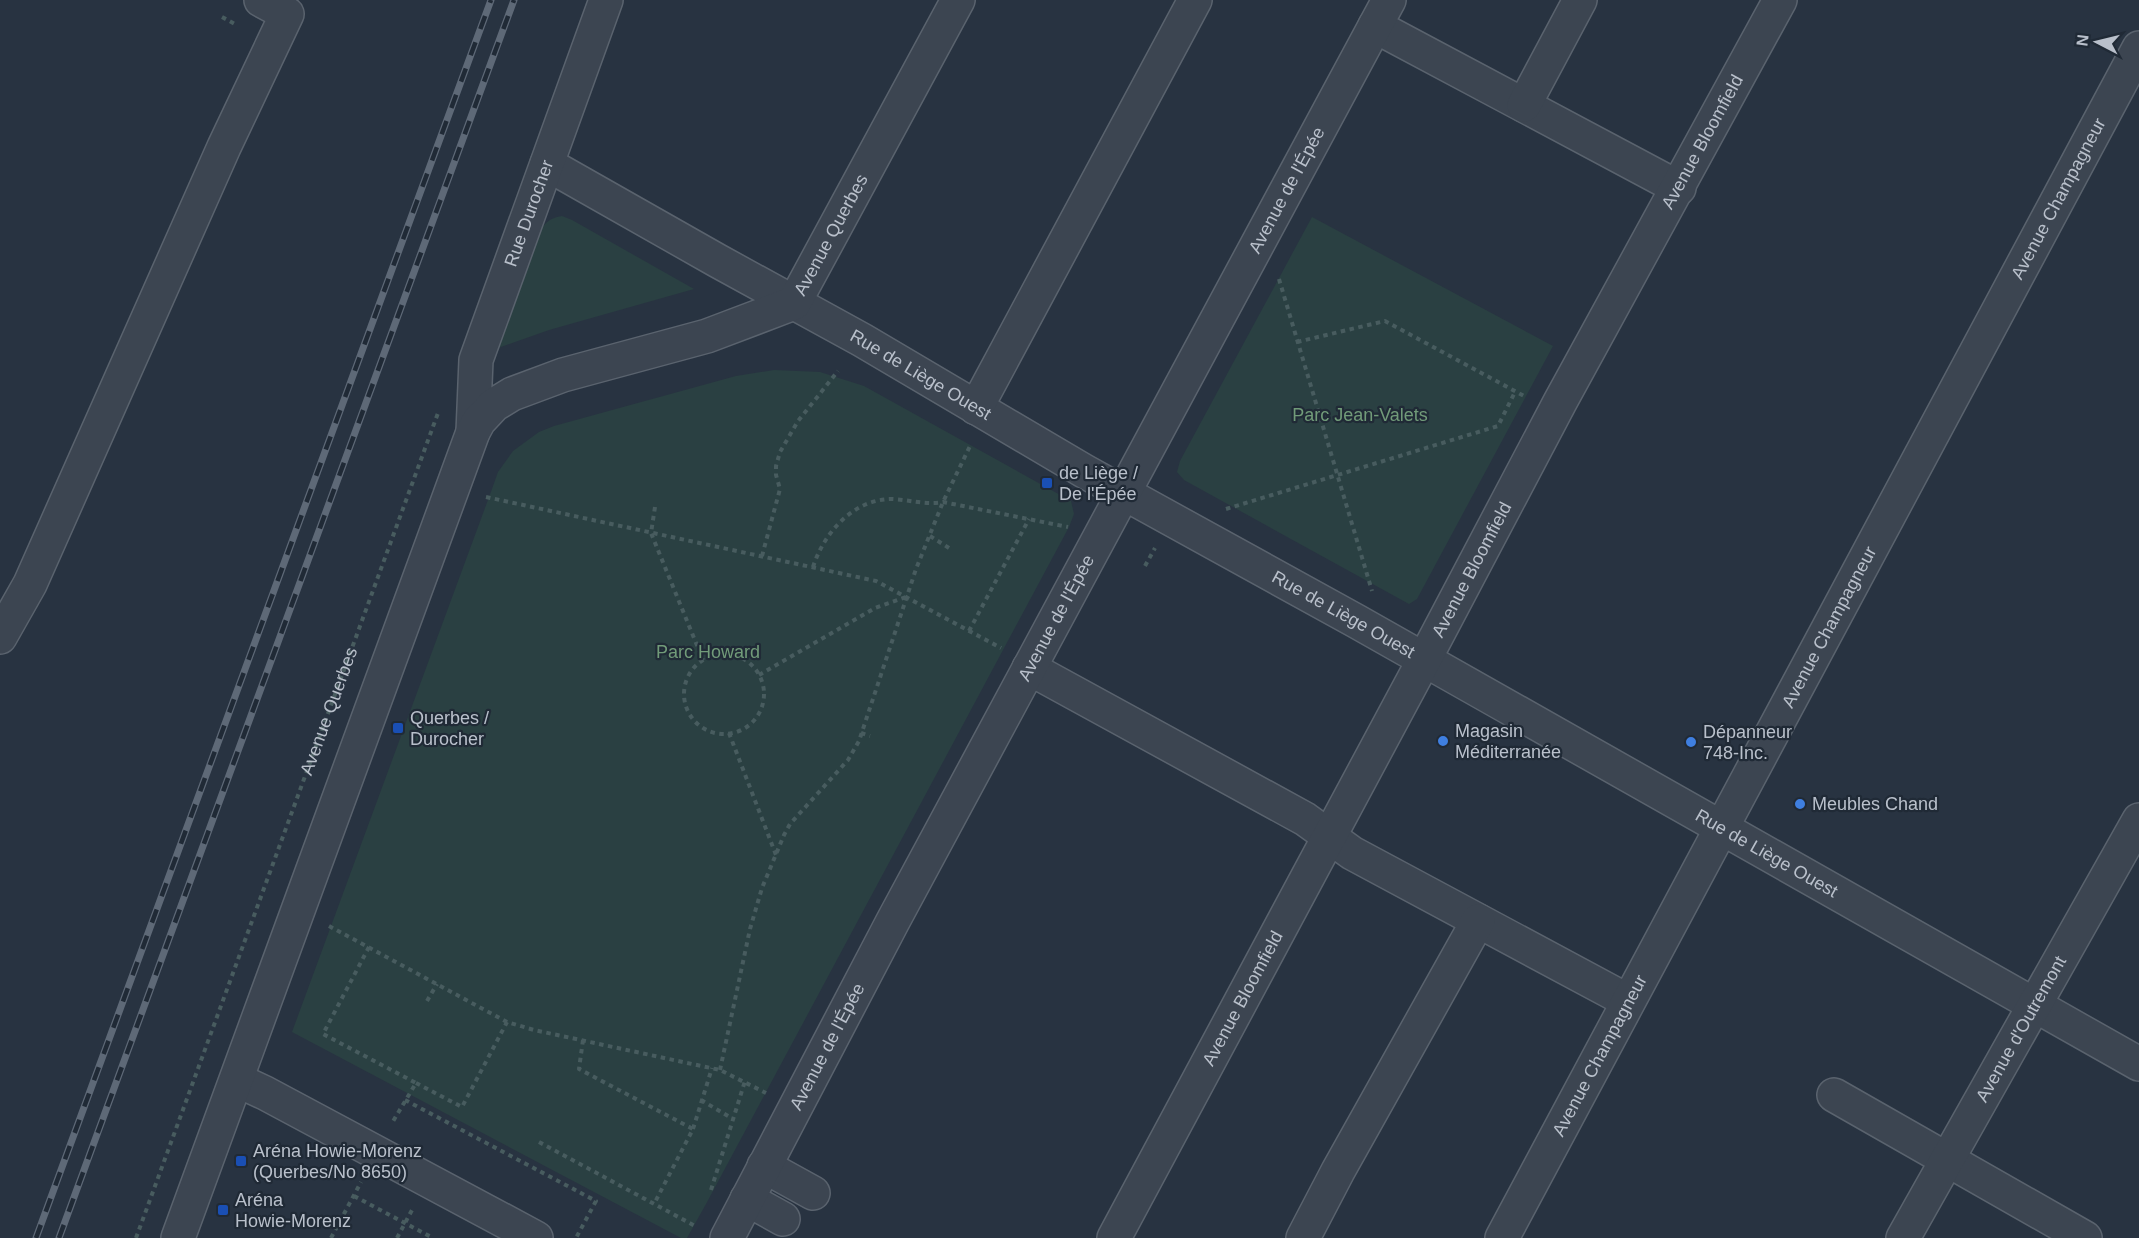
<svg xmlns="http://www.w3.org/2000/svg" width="2139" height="1238" font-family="Helvetica,sans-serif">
<rect width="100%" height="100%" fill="#283341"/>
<path fill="#2a4042" d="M562,216L572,220L694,289L549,330L498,348L540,231C546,221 551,218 562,216Z
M1312,217L1553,346L1417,599L1409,604L1184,480L1177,472L1180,461Z
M774,370L820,372L864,386L1071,501L1074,514L1069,527L706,1204L687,1238H681L292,1032L492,489L498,472L513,451L539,432L554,426L736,376Z"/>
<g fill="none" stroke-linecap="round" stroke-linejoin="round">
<g stroke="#5a636e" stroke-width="36">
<g id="minor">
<path d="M1375,26L1679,188"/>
<path d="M1524,105L1580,0"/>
<path id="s2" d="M547,164L718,261L862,340L1084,471L1356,621L2139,1064"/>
<path d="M976,408L1195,0"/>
<path id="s3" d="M473,432L476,360L606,0"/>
<path d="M0,637L30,584L224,147L287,14L261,0"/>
<path d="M1029,668L1305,819L1352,853L1628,1001"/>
<path d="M237,1080L265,1093L536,1238"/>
<path d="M1834,1095L2085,1238"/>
<path d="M764,1166L813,1193"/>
<path d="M747,1199L783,1219"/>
<path id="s4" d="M178,1238L454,484L473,432L479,421L494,405L512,394L563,375L707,336L794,303L958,0"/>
<path id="s5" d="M727,1238L893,921L1389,0"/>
<path id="s6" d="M1114,1238L1424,660L1560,402L1780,0"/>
<path d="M1303,1238L1338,1171L1478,921"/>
<path id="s7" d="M1502,1238L2139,48"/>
<path id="s8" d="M1903,1238L2139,820"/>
</g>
</g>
<g stroke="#485c5f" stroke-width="4" stroke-dasharray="4.5 4.5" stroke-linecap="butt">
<path d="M222,17L235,24"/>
<path d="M1279,279L1372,591"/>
<path d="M1297,342L1385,321L1524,396"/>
<path d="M486,497L876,581L1001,648"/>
<path d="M655,507L651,533L703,660"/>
<path d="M1226,509L1498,426L1515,392"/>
<path d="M930,536L949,548"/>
<path d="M762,556L780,489L776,475V466L780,452L798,421L838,371"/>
<path d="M1145,566L1155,548"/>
<path d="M813,567C824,533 853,499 892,499C910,500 926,505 943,502L1068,527"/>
<path d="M969,631L1029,519"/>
<circle cx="724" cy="694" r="40"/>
<path d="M759,675L875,608L906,597"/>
<path d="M729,733L776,855"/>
<path d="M861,733L870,736"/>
<path d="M329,926L507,1022L534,1030L720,1070L766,1093"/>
<path d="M369,947L323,1034L416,1083L392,1123"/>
<path d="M427,1001L437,984"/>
<path d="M583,1040L579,1069L693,1129L654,1204"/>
<path d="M720,1070L750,929L762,888L784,835L790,824L848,760L859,741L916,569L943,502L971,444"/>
<path d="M416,1083L462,1107L507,1022"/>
<path d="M405,1100L596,1201L576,1238"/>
<path d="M701,1100L733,1119"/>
<path d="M693,1129L712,1068"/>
<path d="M539,1142L697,1227"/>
<path d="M711,1190L745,1081"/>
<path d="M354,1196L433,1238"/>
<path id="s1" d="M136,1238L438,413"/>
<path d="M331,1238L361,1182"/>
<path d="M397,1238L412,1210"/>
</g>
<use href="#minor" stroke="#3c4551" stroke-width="33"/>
<g stroke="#5e6977" stroke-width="7">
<path id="rail" d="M36,1238L491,0
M59,1238L514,0"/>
</g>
<use href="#rail" stroke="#202a36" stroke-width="4.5" stroke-dasharray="14" stroke-linecap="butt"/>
</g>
<g fill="#1a4fb4" stroke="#202a36" stroke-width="2">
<rect x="1041" y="477" width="12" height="12" rx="3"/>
<rect x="392" y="722" width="12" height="12" rx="3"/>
<rect x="235" y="1155" width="12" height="12" rx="3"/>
<rect x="217" y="1204" width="12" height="12" rx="3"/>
</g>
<g fill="#3f7fe0" stroke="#202a36" stroke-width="2">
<circle cx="1443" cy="741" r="6"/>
<circle cx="1691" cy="742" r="6"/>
<circle cx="1800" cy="804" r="6"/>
</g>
<g text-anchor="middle" stroke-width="4.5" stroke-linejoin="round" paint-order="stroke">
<g font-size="18" fill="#b9c0cb" stroke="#202a36">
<text dy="6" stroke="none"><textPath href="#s6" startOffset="1244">Avenue Bloomfield</textPath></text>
<text dy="6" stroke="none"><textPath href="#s5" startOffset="1188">Avenue de l'Épée</textPath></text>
<text dy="6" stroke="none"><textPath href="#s7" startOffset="1179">Avenue Champagneur</textPath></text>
<text dy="6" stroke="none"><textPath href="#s3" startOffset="228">Rue Durocher</textPath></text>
<text dy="6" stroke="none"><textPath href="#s4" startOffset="1288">Avenue Querbes</textPath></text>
<text dy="6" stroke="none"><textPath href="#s2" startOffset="429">Rue de Liège Ouest</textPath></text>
<text dy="6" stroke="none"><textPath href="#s6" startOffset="758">Avenue Bloomfield</textPath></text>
<text dy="6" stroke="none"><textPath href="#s2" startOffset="915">Rue de Liège Ouest</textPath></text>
<text dy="6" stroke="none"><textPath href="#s5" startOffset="702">Avenue de l'Épée</textPath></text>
<text dy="6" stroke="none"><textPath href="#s7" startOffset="693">Avenue Champagneur</textPath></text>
<text dy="6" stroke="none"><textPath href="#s1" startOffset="561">Avenue Querbes</textPath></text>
<text dy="6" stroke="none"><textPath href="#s2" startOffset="1401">Rue de Liège Ouest</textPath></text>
<text dy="6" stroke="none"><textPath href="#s6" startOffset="272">Avenue Bloomfield</textPath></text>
<text dy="6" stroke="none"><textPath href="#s8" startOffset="240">Avenue d'Outremont</textPath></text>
<text dy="6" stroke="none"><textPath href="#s5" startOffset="216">Avenue de l'Épée</textPath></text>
<text dy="6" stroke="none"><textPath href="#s7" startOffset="207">Avenue Champagneur</textPath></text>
</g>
<g font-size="18" fill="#719b79" stroke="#202a36">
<text x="1360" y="421">Parc Jean-Valets</text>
<text x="708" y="658">Parc Howard</text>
</g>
<g font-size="18" fill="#b9c0cb" stroke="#202a36" text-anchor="start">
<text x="1059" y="479">de Liège /<tspan x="1059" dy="21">De l'Épée</tspan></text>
<text x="410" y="724">Querbes /<tspan x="410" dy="21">Durocher</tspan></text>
<text x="1455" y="737">Magasin<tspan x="1455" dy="21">Méditerranée</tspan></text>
<text x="1703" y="738">Dépanneur<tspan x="1703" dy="21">748-Inc.</tspan></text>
<text x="1812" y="810">Meubles Chand</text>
<text x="253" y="1157">Aréna Howie-Morenz<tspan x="253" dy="21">(Querbes/No 8650)</tspan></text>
<text x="235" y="1206">Aréna<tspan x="235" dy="21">Howie-Morenz</tspan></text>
</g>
</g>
<g transform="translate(2097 42) rotate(277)" stroke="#202a36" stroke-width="4.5" paint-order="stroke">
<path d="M0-4.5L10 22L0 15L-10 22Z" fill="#b9c0cb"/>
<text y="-9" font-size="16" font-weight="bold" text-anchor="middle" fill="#b9c0cb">N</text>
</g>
</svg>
